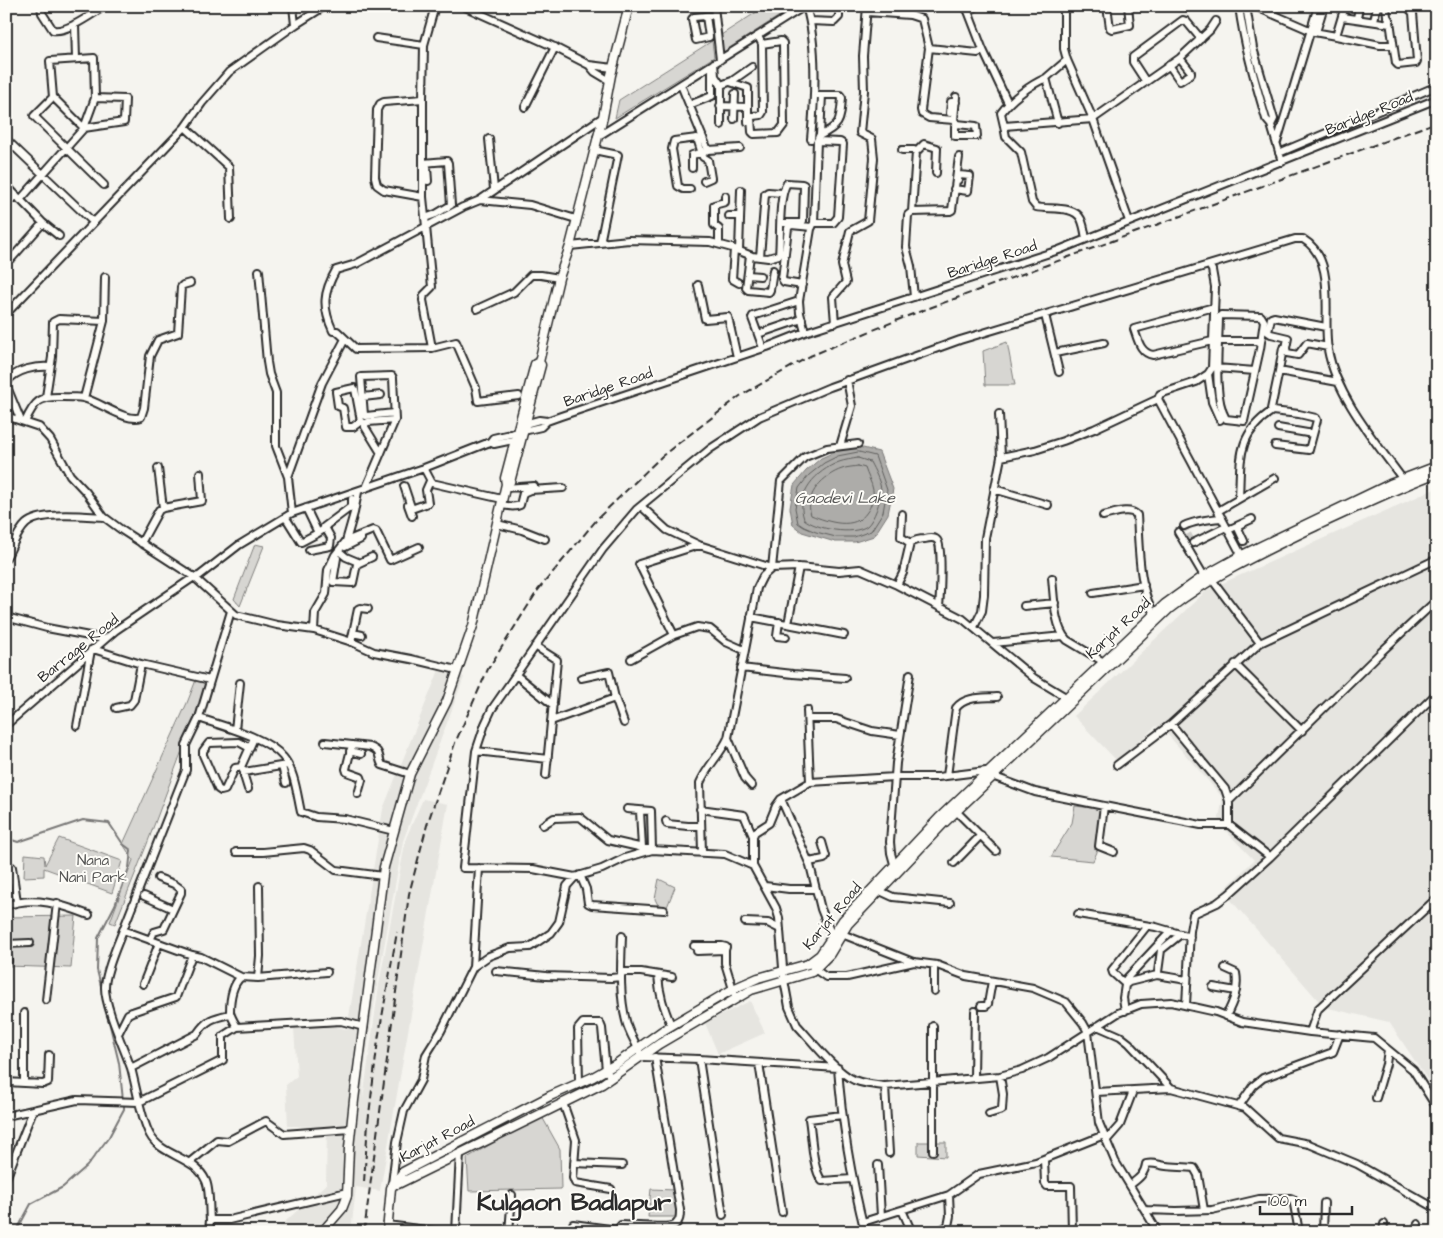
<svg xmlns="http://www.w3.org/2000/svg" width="1443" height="1238" font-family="'Architects Daughter',sans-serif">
<rect width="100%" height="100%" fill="#f5f4ef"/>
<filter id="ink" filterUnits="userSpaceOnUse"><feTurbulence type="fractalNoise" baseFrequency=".02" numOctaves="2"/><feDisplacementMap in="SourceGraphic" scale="10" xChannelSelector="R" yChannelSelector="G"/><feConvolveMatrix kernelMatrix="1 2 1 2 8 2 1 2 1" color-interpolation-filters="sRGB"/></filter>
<g filter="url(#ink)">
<path fill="#e6e5e0" d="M1437,488V1094L1389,1022L1324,1007L1223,891L1254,860L1218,823L1223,798L1169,736L1156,726L1118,762L1074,716L1207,590Z
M439,670L464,677L403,841L377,986L364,1071L363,1099L379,985L406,838L423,799L448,804L380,1191L356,1187L351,1232H274L326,1184L327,1127L288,1126L286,1085L297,1076L294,1028L329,1026L347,1029L383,809Z
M750,1001L765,1033L718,1054L705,1023Z"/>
<path fill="#d7d6d2" stroke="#81807e" d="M766,6H795L723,52L721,35Z
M712,41L714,57L615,118L619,100Z
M1007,342L1015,385H985L983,351Z
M255,544L264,546L240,606L234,599Z
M196,680L207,684L147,844L115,924L110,922L133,860L123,844L187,703Z
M1075,806L1101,809L1097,852L1093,861L1051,857L1072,823Z
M59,838L122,861L112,893L44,868V876L24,877L25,854L44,856L45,865Z
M659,879L675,887L667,907L658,905L655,899Z
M76,916L71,968L6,966V917Z
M541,1115L560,1149L561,1189L469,1191L467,1158Z
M918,1142H946V1157L918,1155Z
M651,1189L675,1190L677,1217H648Z"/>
<path fill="#adaca9" stroke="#797877" d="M859,447L879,452L893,489L888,514L874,536L855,542H835L802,532L793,525L790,508L794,485L806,471L821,458L837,451Z"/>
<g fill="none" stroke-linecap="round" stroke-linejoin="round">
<path stroke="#5f5f5d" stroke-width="1" d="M859,452L875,456L887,490L883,512L871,531L854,537H836L816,532L804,527L798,523L795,508L799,488L809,475L824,463L838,456Z
M858,458L870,462C874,470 881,482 881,491C881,500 874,520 867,526C853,536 816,529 804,519C795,493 816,471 839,462C845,460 852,459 858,458Z
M858,466L865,468C867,475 872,483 873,490C874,497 871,507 867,512C855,531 828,522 811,515C804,494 824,475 842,469C847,467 853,467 858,466Z"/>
<path stroke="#797877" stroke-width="2" d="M6,838L18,842L83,820L109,823L123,844L131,850L129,868L115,905L98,938L97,970L103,994
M106,1009L119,1063L123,1100
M16,1232L31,1204L63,1187L87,1166L109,1137L124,1109V1104"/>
<path stroke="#cdccc8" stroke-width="6" stroke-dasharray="6 3" stroke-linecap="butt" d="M1184,526L1193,543"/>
<g stroke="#2b2b2b" stroke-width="10">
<path id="minor" d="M41,6L42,13L53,30C67,33 93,13 105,6
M293,6L295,25
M463,6L550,45L589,65L595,72L610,81
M714,6L720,60
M806,6C818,46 815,98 811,139
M966,6L983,50L1008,103
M1064,6V49L1067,60L1093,119L1129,221
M1107,6L1110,28L1112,29L1130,25L1128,6
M1239,6C1244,45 1255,81 1266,119L1271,125L1282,162
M1246,6L1253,48L1274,119L1271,125
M1254,6L1314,32L1336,36L1345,6
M1386,6L1387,16L1390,21L1396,63L1398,65L1416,63L1417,61L1413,13L1407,6
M967,10L977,6
M867,12L910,15L922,19L929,48
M706,16L709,37L696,40L692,19L694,17L715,15
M1342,17L1390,24
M1357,19L1359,6
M810,21L834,22L839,17V6
M1374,21L1377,6
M75,24L76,59
M1316,32L1324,6
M758,36L762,44L763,112L761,115L753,116L751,118L752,132L754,134L778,133L784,125L783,43L781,41L762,44
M1336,36L1380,45H1393
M376,38L424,45
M714,63L715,76L721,85L732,81L752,67
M589,65L613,68
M1169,65L1180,81L1191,74V72L1180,58
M1046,78C1030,85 1011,99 1001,113L1004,126L1093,119L1180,58L1210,30L1216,21
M730,82L748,88V122
M1146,82L1133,62V57L1183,20L1186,21L1201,39
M681,85L708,150L740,148
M721,85V125
M53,97L34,116L104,185
M956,97L954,120L929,118L922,114L921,110L929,48L978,53L983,50
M689,105L712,96V71
M720,106L748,107
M525,107L555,47
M950,113L951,102H956
M734,119L735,94
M954,120L957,124L976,126L977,136H955V127L957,124
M1058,123L1046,78L1067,60
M1004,126L1006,137L1021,152L1032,202L1036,207C1049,210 1074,205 1081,219C1084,225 1085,233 1086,239
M185,127L229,167L231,219
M820,135L822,95
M597,137L805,6
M489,139L494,189
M8,141L93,222
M1277,142L1318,6
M594,150L618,155L600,243
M902,150H914L916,152L912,212L908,215L906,247L911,266L914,297
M916,152L924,144L937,148L936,173
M1279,153L1437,86
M423,163L447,161L448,163L451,205L436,214L425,218
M427,167L428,181
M692,168V155L705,152
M6,185L43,223L59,236
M690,189H683L678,186L672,149L674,141L697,138L703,157L708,160L711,178L704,181
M954,189L968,191L970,176L959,175L958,180
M423,197L384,190L377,185L375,177L377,110L380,104L384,102L423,99
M20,200L84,128L124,122L125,99L95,98L94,58L50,61L53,97L84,128L95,98
M480,200L530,205L576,219
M6,202L17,196
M912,212L950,211L952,210L959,157
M729,216H740
M814,223H833L838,217L843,144L840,142L817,141
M719,244V229L714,225V205L725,202V196
M570,246L629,240L710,242L732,248L752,256L768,258L779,255C781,235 778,198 787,183L802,184L804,185L803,221L801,223H781
M734,249L732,279L739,283
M739,251L741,190
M750,255L746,288L748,290L769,292L770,290L773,270
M760,257L765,194L768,192L782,193
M6,258H12L43,223
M259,271L267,362L269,374L276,393V446L288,477L292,513
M748,275L760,276
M698,285L705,319L728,317L737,357
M802,285L784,282L782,279L788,228L791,225L812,227
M1214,307L1134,329C1138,340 1140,353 1153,355L1212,341H1261
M477,309L514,292L531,275H541L559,278
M6,314L185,127L202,103L229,72L295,25L325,6
M1045,315L1059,372
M1221,315L1261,316L1264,321L1260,349L1244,421L1226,419C1212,395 1219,344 1219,317Z
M835,323L833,297L846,282L842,265L850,231L868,221L874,158L872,139L860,133L864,91L863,56L867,6
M1326,327L1274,317L1271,318L1268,332L1271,334L1288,338L1286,348L1287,353L1298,355L1307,343L1328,347
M805,332L800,313L799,301L811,229L814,223L817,141L819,136C841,125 840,122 842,98L840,95H815
M758,334L802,319
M432,348L423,300L424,295L432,287L423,197V99L424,45L435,6
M763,348L752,318L753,316L799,301
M1283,348L1279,371L1338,382
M1055,353L1104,343
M1216,368L1255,371
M1208,374L1212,402L1220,420
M519,396L478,401L476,388L456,342L432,348L356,349L337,331H333C322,307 323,293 336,270L356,264L463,207L480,200L603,117
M46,397L52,357L53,322L59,319L104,321
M363,397L381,395
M84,398L104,321L105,277
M1158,399L1243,558
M1271,409L1279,371
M394,413L366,416L364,415L361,377L392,376L393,378L395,420
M6,416L39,427L50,439L70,475L86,492L104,517L123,531L194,577L236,615L277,625L314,630L352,642L374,652L411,659L457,670
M21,421L7,387V382C16,369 36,366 50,367
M361,421L353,427H346L343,408L338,406L336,392L354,388L355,389L361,421L365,424
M25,422C35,400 40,396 63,397C70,397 77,397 83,398C99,401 126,423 141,417L144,408L150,356L158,340L178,333L181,287L183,285L190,283
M521,425L539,420L547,421
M1278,428L1313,434
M490,442L494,444L518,439
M840,446L852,406L847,380
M1001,457L1035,450L1063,441L1094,429L1158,399L1160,394L1196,382L1208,374L1212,368L1215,287L1212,270L1209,265
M158,468L163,508
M424,468L432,483L502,499
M288,477L322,383L345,339
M1404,481C1376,442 1337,398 1328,350C1322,316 1338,260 1303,239H1295L960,340L830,387L759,417L710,449L637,509L603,549L492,709L485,724L476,751L463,868L533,869L575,877L602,869L625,858L652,850L725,854L753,866L776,908L779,918L784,980L789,1007L797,1025C811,1040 836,1072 854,1080C864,1084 875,1085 885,1086L1000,1076L1022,1070L1048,1058L1118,1013L1141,1004L1171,1002L1216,1012L1242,1022L1310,1032L1374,1038L1413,1070L1437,1108
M404,486L411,507L414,508L428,503L426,490L430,481
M366,488L395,420L368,422L365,424V427L381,453
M505,488L534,486
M994,489L1048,505
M1239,498C1241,460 1236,435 1272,411L1299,414L1316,418L1317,420L1309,450L1275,446
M408,505L412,516
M501,505C508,506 514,508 520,505L523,493L530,490L563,488
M641,506L667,530L699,545L772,568L781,481L805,457L827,448L858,444
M306,508L318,533L324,529H326L331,538L330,546L309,550
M1218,511L1275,478
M902,514L901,537L910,543
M1103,516C1113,514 1129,507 1137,515C1139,545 1138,593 1157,618
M286,518L301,542L318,533
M497,524L522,530L545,539
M1184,526C1194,521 1210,519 1222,518
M1237,526L1244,541
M324,529V527L352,506V499
M1228,530L1252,519
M1178,532L1204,576
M361,539L345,547L346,541L373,530L376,531L390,560L419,547
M141,543L159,510L163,508L202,501L200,473
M1193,543L1226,527
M340,552L346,557L358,562
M6,558C12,548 17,532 26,524C40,511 85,516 104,517
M337,558L333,582L353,583L357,564L372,557
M1210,577L1260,643
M1052,578C1054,596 1054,627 1067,640L1107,664
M897,585L903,573L910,543C915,540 920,539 925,539C929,538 934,537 937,540C943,545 940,596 939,607
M1093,593L1144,585
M1024,606L1055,603
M231,611L199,718C222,726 267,737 283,757C295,771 297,795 301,812L316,817L345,819L394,831
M6,617L47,628L105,639
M751,617L844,635
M779,622L777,636L786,637
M788,624L799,567
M974,627L982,611L984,595L985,538L1001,457L999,414
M314,630L315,613L326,594L328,570L335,555L346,541L354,513L358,492
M353,633L362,635
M674,635L639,564L699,545
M351,642L358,609L360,608L368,609
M993,643L1063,636
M535,646L557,660L546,775
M93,649L141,664L210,680
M631,659L674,635L697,627L710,629L726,642L744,650
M1235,664L1302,731
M741,668L793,674L845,678
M516,675L553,705
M581,678L609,672L615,698
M116,708L130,705L134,700L141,664
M199,718L186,745V770L123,930L192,955L201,957L241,977
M808,719H836L872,731L900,735
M551,721L615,698L624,723
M1171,724L1225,789L1229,801V825L1270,857
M6,725L116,630L194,577L199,576L239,545L292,513L424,468L490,442L493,438L541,427L547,421L561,416L767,347L805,332L1059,250L1437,99
M77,726L91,650
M235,730L240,683
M728,738L745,778L752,786
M325,742L370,747C382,752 377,755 382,765L410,774
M352,745L346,769L347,772L361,777L362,780L358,794
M250,748L239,742L209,743L203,751V755L218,789L221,791L225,790L235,768L241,767L254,738
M350,751L361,754
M476,751L548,759
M1117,765L1171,724L1260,643L1437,559
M282,766L286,783
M241,767L244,772L287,765
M244,772V776L248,789
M947,776L956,708C965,696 983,698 997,697
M992,776L1035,792L1104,806L1201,825H1229
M810,782L895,777H938L986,771
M781,799L810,865L821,909L832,936
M1229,801L1380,653L1437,600
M1104,806L1099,846L1114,852
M700,809L744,815L753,836
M954,809L996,851
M640,811L642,848
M666,821L667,824L688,826H701
M543,825L554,818L580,817L608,840L652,850L651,811L627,809
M236,852H263L304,848L310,850L336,870L383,876
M702,852L700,783C707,766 721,754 728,738L757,588L763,576L772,568L799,567L839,571L860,569L897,585L963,619L1034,678L1069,699
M809,862L824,859L826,856L822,842
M954,863L981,835
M894,864L891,853L890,842L896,763L910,674
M753,866V836L755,832L769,823L776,806L781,799L810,782L807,710
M12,867L17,902
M580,875L586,889L588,903L592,905L664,910
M6,880H14
M765,886L789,889H815
M880,891L893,897L950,903
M144,896L173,909
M6,906C33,895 63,905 89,915
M1078,914L1156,927L1190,937
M745,922L768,923L780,929
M123,930C117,946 106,969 105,986C104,1005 124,1048 131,1068
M842,934L913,962
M622,936C621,965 619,994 626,1021C629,1034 638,1045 641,1057L699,1059L838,1068C842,1125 851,1177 865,1232
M150,940L154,932L164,929L181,893V889L174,884L158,878
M6,944L30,943
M694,946H722L726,947L725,950
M6,948L8,961
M697,951L725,950V963L736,999
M473,967L479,868
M813,968L826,977H847L914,962L937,965L966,976L1033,988L1066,1002L1083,1023L1088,1032L1099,1123L1115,1161L1158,1232
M1225,968L1236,973C1239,989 1233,1003 1226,1016
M496,971L546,976L611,978L620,977L623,972H641L672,977
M1158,972L1161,950L1181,934
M658,975C659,994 664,1008 671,1025
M258,978L260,956L259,886
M1127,978L1171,931
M1127,979L1123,982L1113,973L1112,970L1147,926
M143,984L159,943
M1213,987L1236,991
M934,991V965
M46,1000L57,903
M1186,1005L1190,931L1193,914L1217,903L1229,894L1270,857L1437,693
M981,1006H986L988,1004L992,981
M1125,1011L1123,998L1125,985L1129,982L1157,975L1187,980
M24,1013V1083
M230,1014C213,1018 207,1019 197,1034L131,1068C136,1086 141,1119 150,1135C161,1156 196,1157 206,1181C210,1190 209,1209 210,1220H229L347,1192
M1097,1026L1120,1036L1129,1043L1171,1088L1245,1108L1278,1138L1309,1144L1357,1164L1437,1209
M237,1027C235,1023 231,1017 230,1012C230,1000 232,985 241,977L258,978L327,972
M119,1032L128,1014L132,1012L176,997L192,955
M1310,1032L1318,1009L1437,898
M699,1059L723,1215
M759,1063L782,1212
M974,1078L975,1011
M6,1082L43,1084L48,1082L49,1055
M579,1083L578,1029L583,1023H600L602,1028L606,1070L611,1078
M885,1086L889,1153
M1096,1092L1171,1088
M1376,1098L1386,1064L1388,1050
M563,1103L576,1140L573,1178L575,1183L611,1189
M1239,1106L1253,1086L1263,1078L1333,1052L1340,1034
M989,1114L1002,1110L1003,1094L1000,1076
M842,1115L809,1119C812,1135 812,1168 822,1181L852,1179
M6,1116L77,1100L139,1102L223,1060V1036L237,1027L341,1021L364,1027
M1106,1141L1120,1125L1133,1091
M933,1151V1026
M1044,1159L1045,1183L1047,1186H1071L1072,1232
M190,1162L217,1140L228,1141L266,1121L284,1134L351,1129
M574,1163L622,1165
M878,1165L881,1216
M6,1179L33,1110
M392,1184L397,1142L404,1111L421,1080L426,1055L441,1031L473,967L489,956L510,948L530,947L551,933L559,922L567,886L575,877
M1130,1185C1138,1179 1145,1174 1146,1164C1154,1162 1158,1165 1166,1166C1175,1167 1185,1167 1194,1168L1198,1175L1204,1210
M902,1210L910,1228L916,1232
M1146,1210L1176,1211L1212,1210L1259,1199L1290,1198L1293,1199L1299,1232
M863,1222L949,1195L979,1174L1036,1162L1104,1135
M573,1224L617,1230L621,1225C631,1225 669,1229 675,1225C680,1221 680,1216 680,1210L655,1057
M387,1225L442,1232
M209,1232L210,1220
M456,1232L460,1153
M509,1232L512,1195
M936,1232L948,1226L950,1216L949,1195
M1323,1232L1324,1203
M1383,1232L1384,1224
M1414,1232L1418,1224"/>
</g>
<g stroke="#2b2b2b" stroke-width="11">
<path id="major" d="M506,484L510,482L541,365L539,362L559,278L570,246L603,117L611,75L629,6
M392,1184H398L602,1084L659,1044L751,990L812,972L830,954L848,924L944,823L1169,609C1214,574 1267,550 1318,525C1358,507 1396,488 1437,473
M322,1232L342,1209L347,1196L349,1148L354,1100L384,867L410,774L447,701L473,626L506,484L505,478L535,364L539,362
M387,1232L391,1188L403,1172L550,1096L593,1077L616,1064L662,1031L733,989L758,978L808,964L820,955L843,920L939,818L1165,604L1204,576L1242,555L1390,484L1437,466"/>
</g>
<use href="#minor" stroke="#fdfcf7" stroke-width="6"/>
<use href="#major" stroke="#fdfcf7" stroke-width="8"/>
<path stroke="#2b2b2b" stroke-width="2" stroke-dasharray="8 4" stroke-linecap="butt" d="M364,1182L368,1123L378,1040L397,932
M364,1232L409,894L427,825L455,743L488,669L538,590L599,517L662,456L740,396L810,356L905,317L1437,122"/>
</g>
</g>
<g text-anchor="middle" stroke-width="4" stroke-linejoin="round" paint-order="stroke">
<g font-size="15" fill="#2b2b2b" stroke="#fdfcf7">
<text transform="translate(1369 113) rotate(-22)" y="5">Baridge Road</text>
<text transform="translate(992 259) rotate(-18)" y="5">Baridge Road</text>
<text transform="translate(608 387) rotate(-19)" y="5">Baridge Road</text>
<text transform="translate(1118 628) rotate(-43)" y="5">Karjat Road</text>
<text transform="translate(78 648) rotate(-39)" y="5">Barrage Road</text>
<text transform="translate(832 916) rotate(-50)" y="5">Karjat Road</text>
<text transform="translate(437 1139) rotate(-28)" y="5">Karjat Road</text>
</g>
<g font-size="15" fill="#565655" stroke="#fdfcf7">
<text x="93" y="865">Nana<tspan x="93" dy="17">Nani Park</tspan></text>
</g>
<g font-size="16" font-style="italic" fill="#585857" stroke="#fdfcf7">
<text x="845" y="503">Gaodevi Lake</text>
</g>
<g font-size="25" font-weight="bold" fill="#2b2b2b" stroke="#fdfcf7">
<text x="574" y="1210">Kulgaon Badlapur</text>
</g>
</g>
<rect width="1443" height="1238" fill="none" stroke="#fdfcf7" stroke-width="25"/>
<rect x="12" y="12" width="1418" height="1213" fill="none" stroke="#2b2b2b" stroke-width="2" filter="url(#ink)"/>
<path d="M1260 1206v8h92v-8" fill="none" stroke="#2b2b2b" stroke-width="2.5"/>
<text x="1268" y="1206" font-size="15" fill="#2b2b2b" stroke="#fdfcf7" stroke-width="4" paint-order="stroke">100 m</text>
</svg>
